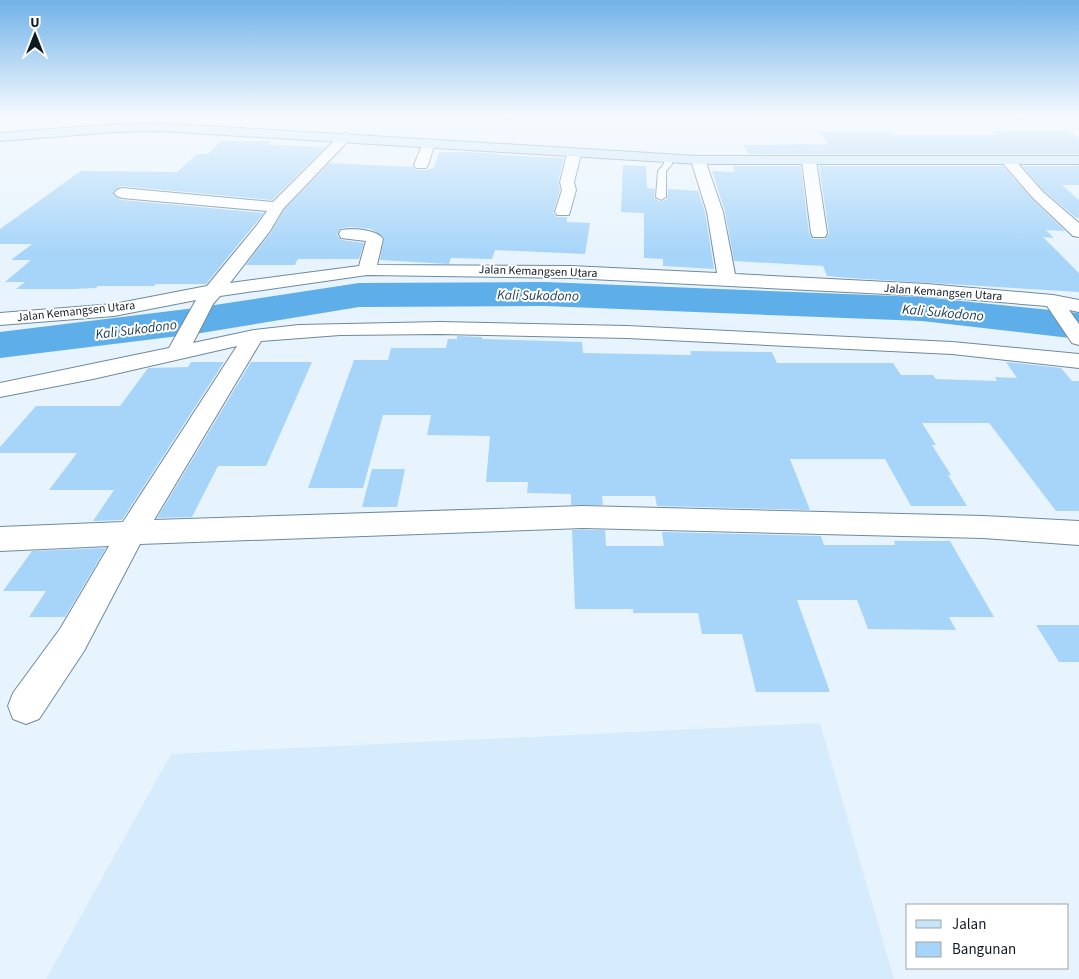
<svg xmlns="http://www.w3.org/2000/svg" width="1079" height="979" font-family="'Source Sans 3',sans-serif">
<rect width="100%" height="100%" fill="#e8f4fd"/>
<path fill="#d6ebfc" d="M820,723L894,979H46L171,754Z"/>
<g fill="none" stroke-linecap="round" stroke-linejoin="round">
<path fill="#5eaee9" fill-rule="evenodd" d="M545,282L922,297L1079,313V339L922,321L545,306L359,307L195,334L0,358V332L195,308L359,283Z"/>
</g>
<path fill="#a7d5f9" d="M817,131H888L893,135H999L992,131H1066L1079,138V154H749L742,145L828,144Z
M221,141H271L268,145L326,147L272,200L122,186L113,192L116,197L122,200L264,213L206,284H156L154,286H98L96,288L73,289H16L25,282H5L31,260H11L32,244H0V229L81,171L177,172L197,154H208Z
M439,152H464L500,154V155L564,158L558,182L560,190L553,213L557,217H567V222L590,223L585,254L495,250L492,259L451,258L449,264L380,260L384,238L371,229L351,227L341,228L337,235L341,240L364,243L359,259H298L295,265H246L271,232L284,210L329,163L413,167L416,170H426L434,168Z
M623,165L646,166L647,188L655,189L654,197L660,202L667,199L668,189L698,191L705,212L714,269L663,266V259L644,258V213L621,212Z
M733,166H801L809,233L813,239H825L829,233L819,166H1003L1032,199L1065,231L1046,230L1054,238L1043,237L1079,273V292L849,278L827,276L823,266L734,261L725,212L712,171L735,172Z
M1022,166H1079V185H1062L1079,200V218L1075,217L1044,191Z
M457,336L482,337V339L582,342L583,353L691,355L690,351L772,352L777,363H893L901,375H933L936,379L997,381L995,377L1017,378L1006,362L1061,368L1072,381H1079V511H1056L989,423H922L936,445H932L951,475H948L967,506H911L885,459H790L810,510L657,506L655,496H602L603,505H571V494L527,493L528,482H486L490,436L427,435L431,415H383L363,488H308L354,360H388L391,348H446L448,339H457Z
M191,362H224L122,520L93,521L114,490H49L77,453H0V447L36,406H120L148,368L188,367Z
M251,362H312L266,466H218L192,517L157,518Z
M372,469H405L397,507H362Z
M572,530H605L606,546H664L662,532L821,536L824,545H895L894,541H950L994,617H949L956,630L868,629L857,600H797L830,692H756L742,634H702L698,613H633V609H575Z
M106,548L65,617H29L46,591H3L32,551Z
M1036,625H1079V662H1059Z"/>
<g fill="none" stroke-linecap="round" stroke-linejoin="round">
<g stroke="#6e899e" stroke-width="2">
<path id="lane" d="M668,155L672,158V164L666,171V197L661,200L656,197L658,171L664,164V158Z"/>
</g>
<g stroke="#6e899e" stroke-width="2">
<path id="street" d="M345,133L349,134L351,137L349,140L283,209L270,231L230,283L359,266L366,241L341,238L339,234L341,230C352,228 377,229 383,239L377,265L571,266L717,273L707,212L691,160L698,156L705,160L723,212L735,274L927,284L1053,295L1079,300V312L1069,310L1079,324V345L1072,343L1047,306L927,296L571,278L367,275L220,296L213,304L193,343L254,330L299,325L440,322L627,326L952,342L1079,354V368L952,354L627,338L440,334L340,335L261,341L154,520L583,506L983,516L1079,521V545L983,538L583,528L140,544L84,651L39,719L26,724L13,719L8,706L13,693L60,629L109,546L0,551V527L123,522L237,346L93,379L0,397V383L169,348L196,300L114,316L0,325V313L114,304L207,286L257,225L267,211L122,198L117,196L114,193L117,190L122,188L273,202L341,134Z
M429,139L435,143L428,165L426,168H416L414,165L423,143Z
M574,150L581,154L574,182L576,190L569,215H557L555,212L562,190L560,182L567,154Z
M1007,156L1012,157L1043,192L1079,223V237L1073,236L1033,198L1000,160Z
M809,157L816,161L827,233L825,237H813L811,233L802,161Z"/>
</g>
<g stroke="#6e899e" stroke-width="2">
<path id="secondary" d="M160,123L698,156H1079V164H698L160,131L117,132L0,141V133L117,124Z"/>
</g>
<use href="#lane" fill="#fff" fill-rule="evenodd"/>
<use href="#street" fill="#fff" fill-rule="evenodd"/>
<use href="#secondary" fill="#c6e5fa" fill-rule="evenodd"/>
</g>
<linearGradient id="sky" x2="0" y2="1"><stop stop-color="#71b2e8"/><stop offset="0.46" stop-color="#f5fafe"/><stop offset="1" stop-color="#f5fafe" stop-opacity="0"/></linearGradient>
<rect width="1079" height="252" fill="url(#sky)"/>
<g text-anchor="middle" stroke-width="4" stroke-linejoin="round" paint-order="stroke">
<g font-size="12" fill="#101a23" stroke="#fff">
<text transform="translate(538 271) rotate(2)" y="4">Jalan Kemangsen Utara</text>
<text transform="translate(943 292) rotate(4)" y="4">Jalan Kemangsen Utara</text>
<text transform="translate(76 311) rotate(-6)" y="4">Jalan Kemangsen Utara</text>
</g>
<g font-size="14" font-style="italic" fill="#1b3d56" stroke="#fff">
<text transform="translate(538 295) rotate(1)" y="5">Kali Sukodono</text>
<text transform="translate(943 312) rotate(5)" y="5">Kali Sukodono</text>
<text transform="translate(136 329) rotate(-7)" y="5">Kali Sukodono</text>
</g>
</g>
<rect x="906" y="904" width="162" height="65" fill="#ffffff" stroke="#9fa3a7"/>
<rect x="916" y="920" width="25" height="8" fill="#c6e5fa" stroke="#9fa3a7"/>
<text x="952" y="929" font-size="15" fill="#101a23">Jalan</text>
<rect x="916" y="942" width="25" height="15" fill="#a7d5f9" stroke="#9fa3a7"/>
<text x="952" y="954" font-size="15" fill="#101a23">Bangunan</text>
<g transform="translate(35 35)" stroke="#ffffff" stroke-width="4" paint-order="stroke">
<path d="M0-4L9 19L0 12L-9 19Z" fill="#101a23"/>
<text y="-8" font-size="14" font-weight="bold" text-anchor="middle" fill="#101a23">U</text>
</g>
</svg>
